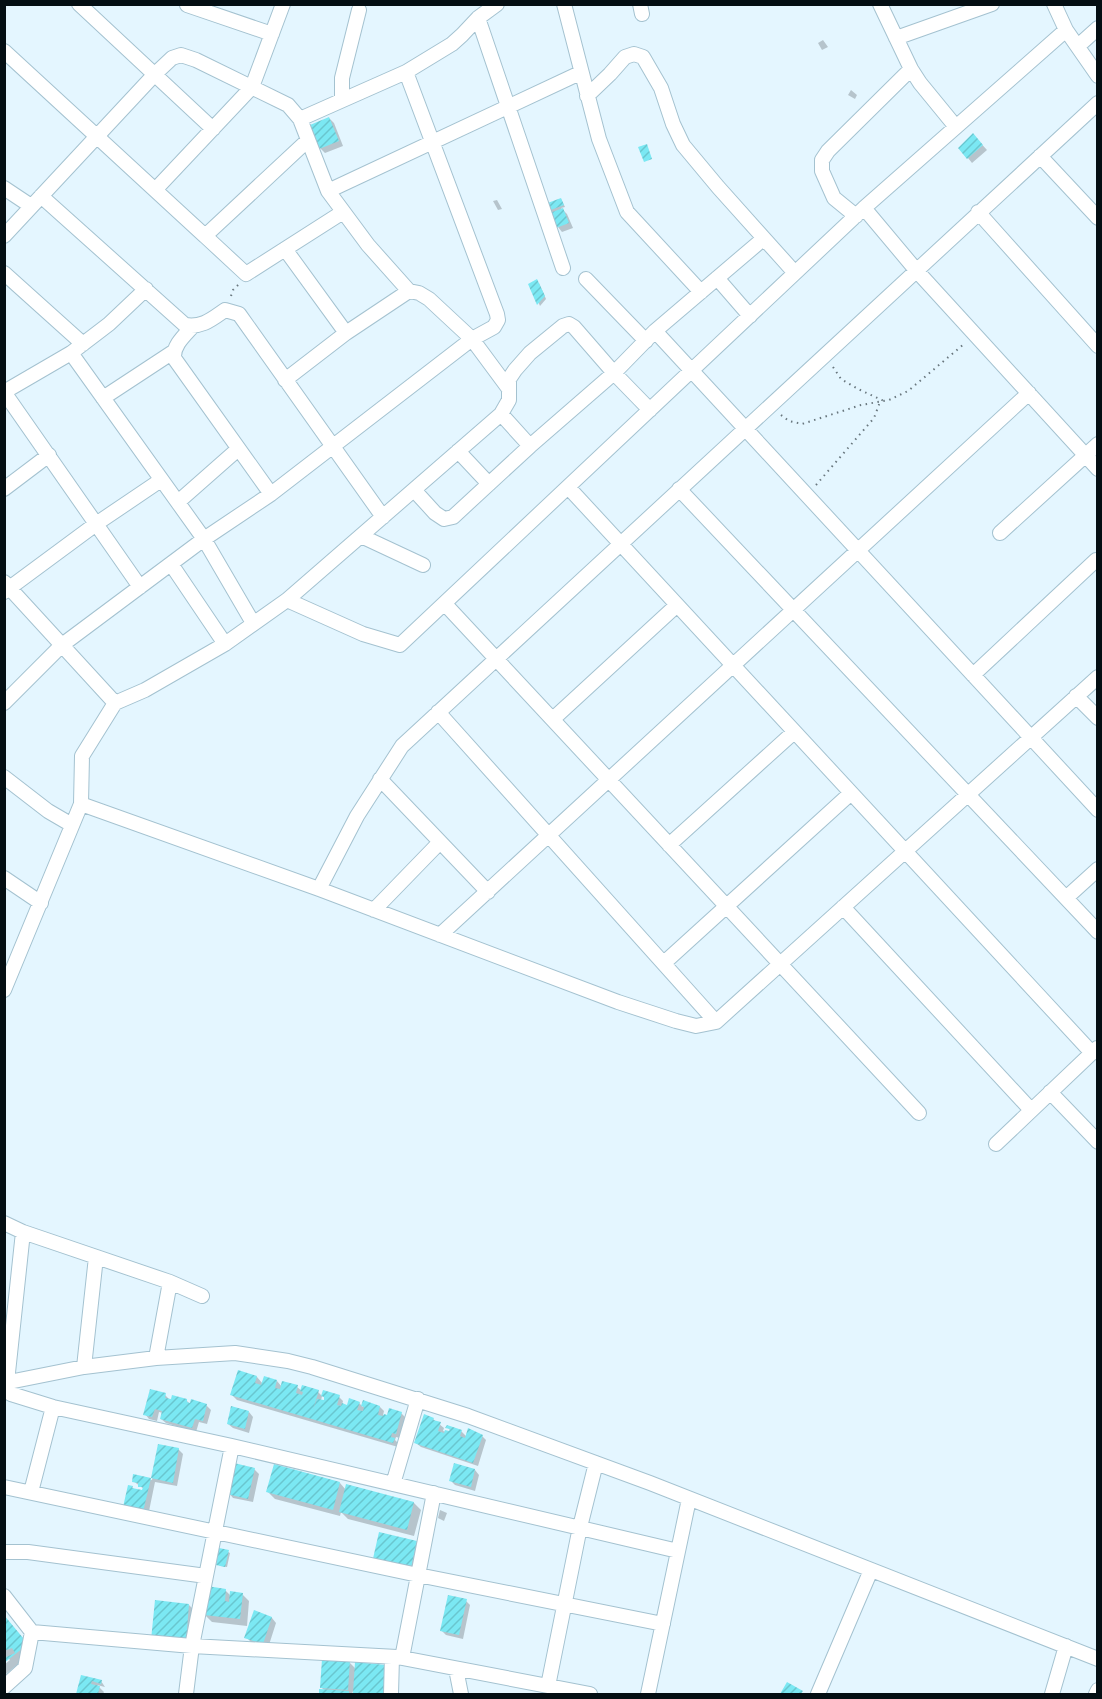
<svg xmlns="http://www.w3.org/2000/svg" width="1102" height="1699" font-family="'Noto Serif',serif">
<defs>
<pattern id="building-hatch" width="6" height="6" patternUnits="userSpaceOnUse" patternTransform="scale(1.5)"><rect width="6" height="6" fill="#7be8f3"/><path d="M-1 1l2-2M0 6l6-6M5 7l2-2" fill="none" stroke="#69c6cf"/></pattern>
</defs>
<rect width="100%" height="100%" fill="#e4f6ff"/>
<path fill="#0003" d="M823,40L828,47L822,50L818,43Z
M851,90L857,95L855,99L848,95Z
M329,118L334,123L343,146L325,153L320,148Z
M977,139L987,150L972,163L960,148Z
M561,199L565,207L561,208L567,214L573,228L562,232L558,227L552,212L549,210Z
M497,200L502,209L498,210L493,201Z
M539,283L546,299L540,306L530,284Z
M239,1372L257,1377L263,1384L265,1378L277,1381L282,1387L283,1383L297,1387L302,1391L303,1387L318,1392L322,1396L321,1401L325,1402V1399L323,1396L324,1392L339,1397L343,1401L342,1405L348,1407L350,1400L359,1403L363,1407L364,1402L380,1407L384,1411L383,1415L388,1417L390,1410L401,1413L406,1418L400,1438L396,1437L395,1440L399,1444L398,1447L237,1400L232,1395Z
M165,1395L172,1402L187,1401L191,1405H206L211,1410L207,1424L199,1422L196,1432L166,1423L161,1419L163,1413L159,1412L157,1421L149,1419L145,1414Z
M249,1412L253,1417L249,1433L233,1428L228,1424Z
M433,1419L444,1428L443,1431L450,1433L451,1431L447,1427L461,1431L467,1437L482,1436L486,1440L478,1466L421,1447L416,1443Z
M159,1446L179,1450L183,1454L177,1486L155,1482L148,1516L124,1507L132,1487L136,1491L143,1492L144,1489L133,1481L134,1476L152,1480Z
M254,1469L259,1474L253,1502L233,1498L229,1493Z
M475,1470L479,1475L475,1491L455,1485L451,1481Z
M340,1483L346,1490L414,1503L421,1510L414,1536L348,1519L341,1512L340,1516L275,1499L268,1492Z
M440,1510L447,1513L444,1521L438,1518Z
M416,1542L423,1549L417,1578L374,1562Z
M228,1552L230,1553L227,1567L220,1566L218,1564Z
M225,1590L231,1596L242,1594L249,1601L247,1626L212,1622L205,1615Z
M466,1601L470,1605L463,1639L446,1635L441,1630Z
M189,1605L196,1612L193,1650L160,1647Z
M255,1612L272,1618L276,1623L268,1648L251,1642L246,1637Z
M4,1616L34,1651L6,1674L4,1673V1665L10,1660L8,1658L4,1661Z
M349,1662L356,1669L385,1666L391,1694H356L353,1691L352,1694H350H351H321V1691H325L322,1688Z
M82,1677L101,1681L105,1687L97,1685L104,1692L103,1694H77Z"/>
<path fill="url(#building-hatch)" d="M329,117L339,141L319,149L310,125Z
M973,133L983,145L967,159L958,148Z
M647,144L652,159L644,162L638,147Z
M561,198L564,205L548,211L545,204Z
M563,208L569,223L556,228L550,213Z
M537,279L545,296L537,305L528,284Z
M238,1370L257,1376L255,1383L261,1385L264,1376L277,1380L275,1388L280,1389L282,1381L298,1385L296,1393L302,1395L303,1392L300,1391L302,1385L319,1390L313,1410L317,1399L324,1400V1397L321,1396L323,1390L340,1395L337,1405L341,1406L342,1403L347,1405L349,1398L360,1402L357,1410L363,1411L364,1407L361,1406L363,1400L380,1406L378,1415L383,1416L384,1414L387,1415L389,1408L402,1412L396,1434L392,1433L391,1437L395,1438L393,1443L230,1395Z
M150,1389L166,1393L165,1398L171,1399L172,1395L187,1399V1402L190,1403L191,1399L207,1404L203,1421L195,1419L192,1428L160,1419L162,1411L155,1409L152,1417L143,1415Z
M231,1406L249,1411L245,1429L227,1424Z
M424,1414L434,1418L433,1420L441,1422L438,1431L444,1433L445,1430L449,1431L450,1429L445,1428L447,1425L462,1430L460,1436L465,1438L468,1428L483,1435L473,1463L414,1443Z
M158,1444L179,1448L173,1483L151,1478Z
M234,1463L255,1468L248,1499L227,1494Z
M454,1463L475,1469L471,1487L449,1481Z
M274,1464L340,1482L333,1510L266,1492Z
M133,1474L151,1478L143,1512L123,1507L128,1485L133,1486L132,1488L142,1490L143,1487H138V1483L132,1482Z
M346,1484L414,1502L407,1530L339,1512Z
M379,1532L417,1541L410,1572L372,1563Z
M219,1548L229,1550L225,1567L216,1565Z
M207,1586L226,1589L225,1601L229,1602L230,1591L243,1593L240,1619L204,1615Z
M448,1595L467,1599L459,1635L440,1631Z
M155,1600L189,1604L186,1643L151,1640Z
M254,1610L272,1617L263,1644L244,1638Z
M4,1615L28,1644L4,1663V1658L15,1653L12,1648L4,1651Z
M322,1659L350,1660L348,1690L320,1688Z
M355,1662L386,1665L384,1694L353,1693Z
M81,1675L102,1680L101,1684L92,1681L91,1684L100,1686L98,1694H76Z
M787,1682L803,1691L801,1694H780Z
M319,1689L349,1691V1694H319Z"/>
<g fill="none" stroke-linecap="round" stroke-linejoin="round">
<g stroke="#a4c2d0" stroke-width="16">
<path id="minor" d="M79,4L213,129
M564,4L599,139L627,212L701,292
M640,4L642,14
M880,4L911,69L920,83L956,127
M1054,4L1066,30L1098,76
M187,5L272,34
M478,18L563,268
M896,38L992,4
M1078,46L1098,28
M4,51L205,236
M587,96L610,74L625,57L634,54L643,57L661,88L673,124L683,145L718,187L795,273
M342,100V78L359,10
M300,119L406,72L452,44L462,35L478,18L497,4
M308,140L205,236L246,274L343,212
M1040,156L1098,218
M4,188L31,206
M155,190L252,87L283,4
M328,191L580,73
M41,196L185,325C202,328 212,319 225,310L239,314L383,517
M864,208L916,270L1098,469
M978,212L1098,346
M856,216L834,198L822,171V160L828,151L911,69
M4,236L155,74L172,58L181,55L196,60L288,105L300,119L328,191L368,245L409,291L419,293L429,299L472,339L509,389V400L501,414L287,600L225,644L145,690L115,703L82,756L81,804L4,990
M285,249L346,333
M4,273L83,344
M717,278L750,316
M586,279L646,341
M193,326C185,335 173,345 174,358L271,494
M655,331L1098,810
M71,353L204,539L253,623
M285,380L346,333L409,291
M509,389V379L515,370L530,353L563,326L569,324L574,327L614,373L650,410
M4,392L140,587
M4,392L71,353L109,324L146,289
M103,398L173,352
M501,414L530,446
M458,451L489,484
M568,487L1092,1053
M4,489L49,455
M679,489L1098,932
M414,490L435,513L444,519L453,517L530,446L614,373L655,331L763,239
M178,502L237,450
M1000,533L1098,444
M361,536L423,565
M171,564L225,644
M4,582L115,703
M4,592L96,524L161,480
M287,600L363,634L400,645L864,208L1066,30
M445,604L919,1113
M973,675L1096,560
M1076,696L1098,718
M4,703L62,645L204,539L271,494L472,339L494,327L498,320L497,314L406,72
M438,712L716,1022
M553,719L677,605
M4,777L48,811L72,825
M380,779L488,892
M81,804L319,889L618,1002L676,1021L696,1026L716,1022L1098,677
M669,845L794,732
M4,878L41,903
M319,889L357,816L402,746L1098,103
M1066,898L1098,869
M843,907L1031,1110
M374,910L440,842
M440,935L1029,393
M664,963L851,793
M1050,1092L1098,1142
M996,1144L1097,1048
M4,1223L23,1232L170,1282L202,1296
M23,1232L7,1382L9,1391L11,1394L53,1407L232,1446L678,1551
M156,1358L170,1282
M84,1367L96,1257
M4,1383L84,1367L156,1358L235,1353L288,1361L312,1367L468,1416L650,1483L1098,1659
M393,1484L418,1399
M4,1487L418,1575L663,1624
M31,1492L53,1407
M4,1552H28L206,1576
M4,1596L32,1632L25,1668L4,1687
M32,1632L192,1646L397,1657L590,1694
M402,1658L434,1493
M456,1669L461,1694
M548,1686L580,1527L596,1463
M186,1694L192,1646L232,1446
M391,1694L392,1657
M648,1694L689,1499
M818,1694L871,1570
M1052,1694L1066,1646
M1096,1694L1098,1690"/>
</g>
<path stroke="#69777e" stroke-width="2" stroke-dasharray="1.5 4.5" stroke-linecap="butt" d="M231,296L233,290L239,284
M833,367L841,379L858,389L884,401
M781,415L789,421L802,424L861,405L889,400L908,391L964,344
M816,485L874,418L880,402"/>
<use href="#minor" stroke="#fff" stroke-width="14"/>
</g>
<rect width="1102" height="1699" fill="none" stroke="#040e13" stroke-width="12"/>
</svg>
